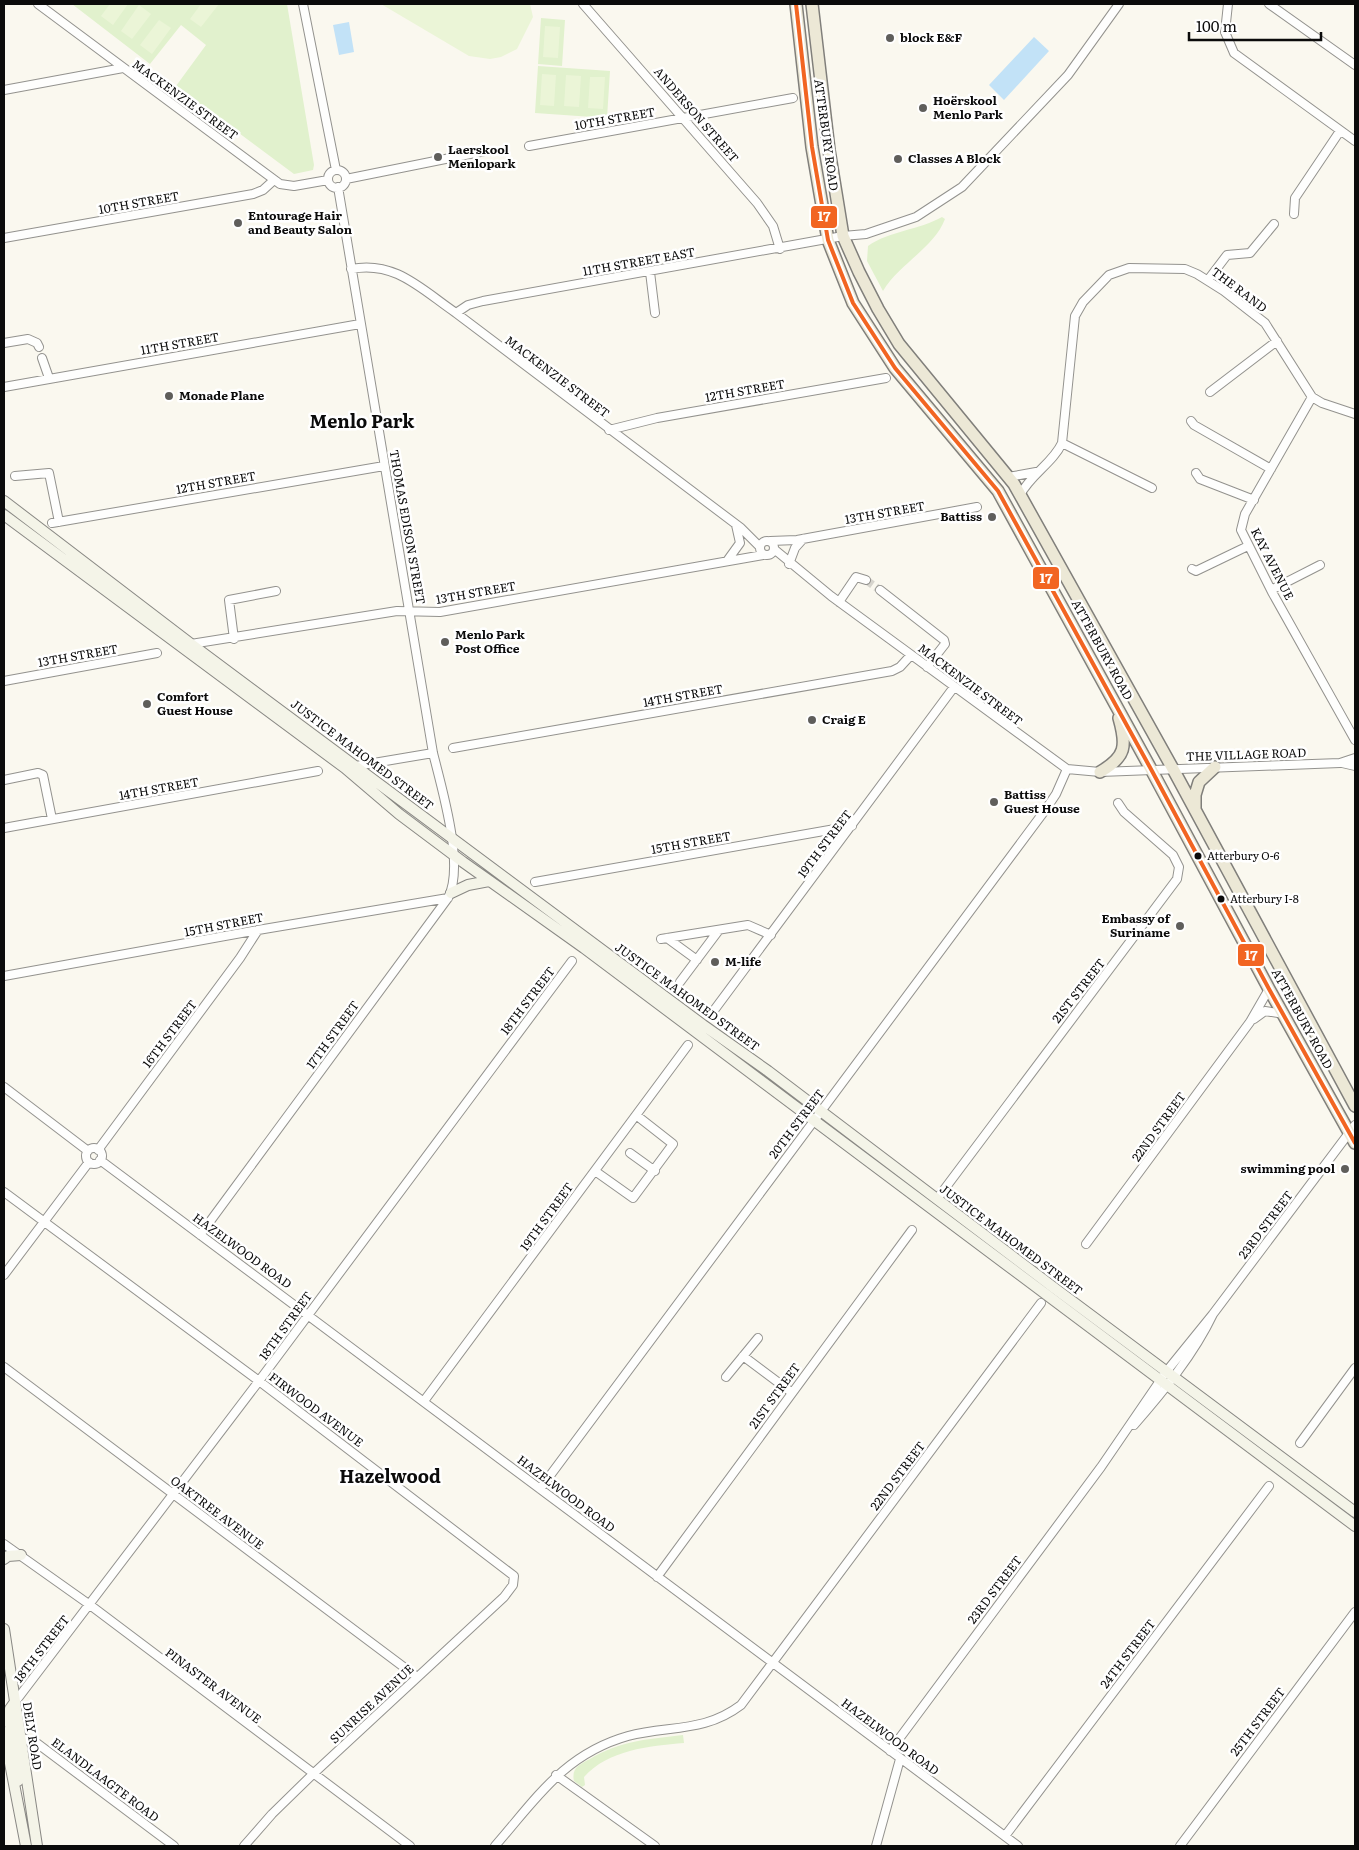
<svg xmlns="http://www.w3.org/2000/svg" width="1359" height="1850" font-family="Literata,serif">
<rect width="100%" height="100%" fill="#faf8ef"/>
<path fill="#e1f1cd" d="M72,4H287L314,165L313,170L294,174L176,86L206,45L181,25L150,64Z
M541,18L565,20L562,66L538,64Z
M538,66L610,71L607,118L535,113Z
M942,217L945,219C934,248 899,264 883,291L867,261L868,246C889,231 919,230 942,217Z
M683,1735L684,1743C649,1746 608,1750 584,1777L585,1785L582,1787L574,1781C571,1768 580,1764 590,1759C619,1741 649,1739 683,1735Z"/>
<path fill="#ebf5d7" d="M110,4H128L113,25L101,16Z
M201,4H219L201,27L190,19Z
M381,4H530L533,17L517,49L501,57L490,59L469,56Z
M139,5L151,14L132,39L121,31Z
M159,20L171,28L152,54L140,45Z
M545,26L560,27L558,58L543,57Z
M542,74L556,75L554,106L540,105Z
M566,75L581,76L579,107L564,106Z
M590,77H605L603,109L588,108Z"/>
<path fill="#c2e2f7" d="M349,22L354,52L339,55L333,25Z
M1034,37L1049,51L1004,100L989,85Z"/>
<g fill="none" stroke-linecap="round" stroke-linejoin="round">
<path stroke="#d6d4cd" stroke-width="8" stroke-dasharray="8 4" stroke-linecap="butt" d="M866,580L880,590"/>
<g stroke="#93928e" stroke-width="10">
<path id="minor" d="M38,4L280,184L294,186L328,180
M303,4L336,170
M583,4L757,203L773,226L780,249
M1228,4L1225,32L1234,53L1355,141
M1269,4L1355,65
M4,90L123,68
M529,146L793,98
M328 179a9 9 0 1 1 18 0a9 9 0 1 1-18 0Z
M346,179L485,151
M1294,214L1295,198L1340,131
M4,238L253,194L263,190L274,180
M351,269C395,260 422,290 456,313L741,528L759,546
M650,272L655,313
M1208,280L1227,255L1250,253L1274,224
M456,313L468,305L483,301L843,236L866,234L916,217L962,187L1068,75L1119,4
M4,343L28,339L37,343L39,347
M42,358L49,378
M4,387L360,324
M1210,392L1277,341
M1312,397L1245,514L1241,530L1272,592L1355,740
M1191,421L1194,425L1271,469
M609,430L657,418L886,378
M1062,443L1152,488
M1196,473L1200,479L1254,500
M15,476L49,473L59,522
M1008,477L1036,472
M1020,495C1031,474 1053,463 1062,443L1075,316L1083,302L1109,275L1129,268L1185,269L1197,274L1224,291L1265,323L1312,397L1322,403L1355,414
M52,523L384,466
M760 548a7 7 0 1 1 14 0a7 7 0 1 1-14 0Z
M770,541L797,540L977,507
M774,549L831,596L1067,769L1100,772L1340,763L1355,758
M727,561L740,543L736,525
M789,564L795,548L803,539
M1192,569L1196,571L1248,546
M880,590L944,640L945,644L927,667
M1271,590L1320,565
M839,602L856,577L866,580
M234,639L229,600L276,591
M191,644L397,611L440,612L763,555
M4,681L157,653
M453,748L892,671L900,667L911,655
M1342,763L1355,766
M356,766L433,753
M4,780L38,773L43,775L52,819
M4,828L318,771
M535,882L852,826
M667,938L697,960
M661,939L748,925L771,935
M4,976L258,930L448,898
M680,982L719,930
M712,1013L954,687
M1254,1019L1265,1011L1284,1014
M4,1087L88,1151
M86 1156a8 8 0 1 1 16 0a8 8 0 1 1-16 0Z
M98,1150L240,958L258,930
M630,1153L655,1171
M100,1160L1018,1846
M595,1171L633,1198L673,1144L636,1115
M4,1192L259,1381L514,1576L513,1585L504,1597L313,1774L272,1814L244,1846
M937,1199L1177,879L1179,867L1173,855L1124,812L1118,803
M200,1235L448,898C465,866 442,789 433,753L338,187
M1086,1244L1250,1022L1269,989
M4,1275L89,1162
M743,1356L791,1392
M4,1367L417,1677
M726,1377L758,1338
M424,1401L688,1045
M1134,1425C1163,1392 1194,1354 1213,1314L1355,1125
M1300,1443L1355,1368
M540,1489L1046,809L1056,794L1067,769
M4,1544L90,1605L410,1846
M657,1577L912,1230
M15,1702L259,1381L572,961
M20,1737L38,1744L174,1846
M890,1751L1101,1467L1166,1372L1213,1314
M556,1775L655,1846
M1005,1836L1269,1486
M495,1846C536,1799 564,1754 628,1736C669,1725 704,1733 741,1705L1041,1303
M876,1846L900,1759
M1180,1846L1355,1612"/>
</g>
<g stroke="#898884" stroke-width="12">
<path id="secondary" d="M4,501L191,644L703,1025L768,1071L1053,1287L1355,1512
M4,515L345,768L399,814L463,862L584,948L1355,1526
M451,893L468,885L489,881
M4,1559L8,1556L21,1555
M4,1629L37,1846
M15,1702L10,1709L9,1718L18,1781
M4,1732L26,1846"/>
</g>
<g stroke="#807f7b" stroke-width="14">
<path id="primary" d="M796,4L812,147L828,240L853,303L895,368L998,491L1152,771L1269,989L1355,1143
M812,4L829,150L843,236L859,272L878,309L899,344L1014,484L1173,769L1355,1106
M1100,772C1126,757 1127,746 1119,718
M1195,809V795L1199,782L1215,767"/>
</g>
<use href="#minor" stroke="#fefefd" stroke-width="8"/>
<use href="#secondary" stroke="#f4f4e8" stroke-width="10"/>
<use href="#primary" stroke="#ece8d6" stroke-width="11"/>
<g stroke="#fff" stroke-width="8">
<path id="bus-1" d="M796,4L812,147L828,240L853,303L895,368L998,491L1152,771L1269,989L1355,1143"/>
</g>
<use href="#bus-1" stroke="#f26522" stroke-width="4"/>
</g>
<g fill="#5f5e5b" stroke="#fff" stroke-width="2">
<circle cx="890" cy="38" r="5"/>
<circle cx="923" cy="108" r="5"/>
<circle cx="438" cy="157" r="5"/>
<circle cx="898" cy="159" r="5"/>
<circle cx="238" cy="223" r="5"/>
<circle cx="169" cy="396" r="5"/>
<circle cx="992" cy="517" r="5"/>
<circle cx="445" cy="642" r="5"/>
<circle cx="147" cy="704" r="5"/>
<circle cx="812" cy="720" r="5"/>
<circle cx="994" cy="802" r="5"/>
<circle cx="1180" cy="926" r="5"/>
<circle cx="715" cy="962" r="5"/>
<circle cx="1345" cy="1169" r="5"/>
</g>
<g fill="#0b0b0b" stroke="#fff" stroke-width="2">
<circle cx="1198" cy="856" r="4.5"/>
<circle cx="1221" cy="899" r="4.5"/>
</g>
<g text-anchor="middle" stroke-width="5" stroke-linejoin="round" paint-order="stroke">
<g font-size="11" fill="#0b0b0b" stroke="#fff" text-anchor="start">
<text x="1207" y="860">Atterbury O-6</text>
<text x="1230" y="903">Atterbury I-8</text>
</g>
<g font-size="12" font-weight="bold" fill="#0b0b0b" stroke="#fff" text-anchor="start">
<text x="900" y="42">block E&amp;F</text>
<text x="933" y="105">Hoërskool<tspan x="933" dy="14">Menlo Park</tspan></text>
<text x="448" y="154">Laerskool<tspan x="448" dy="14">Menlopark</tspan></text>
<text x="908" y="163">Classes A Block</text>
<text x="248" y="220">Entourage Hair<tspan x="248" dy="14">and Beauty Salon</tspan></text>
<text x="179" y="400">Monade Plane</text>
<text x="982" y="521" text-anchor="end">Battiss</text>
<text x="455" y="639">Menlo Park<tspan x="455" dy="14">Post Office</tspan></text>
<text x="157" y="701">Comfort<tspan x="157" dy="14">Guest House</tspan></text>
<text x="822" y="724">Craig E</text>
<text x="1004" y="799">Battiss<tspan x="1004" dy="14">Guest House</tspan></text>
<text x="1170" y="923" text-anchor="end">Embassy of<tspan x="1170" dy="14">Suriname</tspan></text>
<text x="725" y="966">M-life</text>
<text x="1335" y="1173" text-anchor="end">swimming pool</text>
</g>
<g font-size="12" fill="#0b0b0b" stroke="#fff">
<text transform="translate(185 100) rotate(36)" y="4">MACKENZIE STREET</text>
<text transform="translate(696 115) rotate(49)" y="4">ANDERSON STREET</text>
<text transform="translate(615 119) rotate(-10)" y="4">10TH STREET</text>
<text transform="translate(826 135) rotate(82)" y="4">ATTERBURY ROAD</text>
<text transform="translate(139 203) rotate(-10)" y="4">10TH STREET</text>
<text transform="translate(639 262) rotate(-10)" y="4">11TH STREET EAST</text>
<text transform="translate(1239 290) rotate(37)" y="4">THE RAND</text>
<text transform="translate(180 344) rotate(-10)" y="4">11TH STREET</text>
<text transform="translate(557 377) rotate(37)" y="4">MACKENZIE STREET</text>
<text transform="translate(745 391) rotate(-10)" y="4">12TH STREET</text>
<text transform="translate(216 483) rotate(-10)" y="4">12TH STREET</text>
<text transform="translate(885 513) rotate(-10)" y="4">13TH STREET</text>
<text transform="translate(407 527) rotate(80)" y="4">THOMAS EDISON STREET</text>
<text transform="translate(1272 564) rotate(63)" y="4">KAY AVENUE</text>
<text transform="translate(476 593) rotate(-10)" y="4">13TH STREET</text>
<text transform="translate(1102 650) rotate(61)" y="4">ATTERBURY ROAD</text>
<text transform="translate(78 656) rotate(-10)" y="4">13TH STREET</text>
<text transform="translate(970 685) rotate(37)" y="4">MACKENZIE STREET</text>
<text transform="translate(683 696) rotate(-10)" y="4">14TH STREET</text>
<text transform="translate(362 755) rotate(37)" y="4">JUSTICE MAHOMED STREET</text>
<text transform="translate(1246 755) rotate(-2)" y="4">THE VILLAGE ROAD</text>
<text transform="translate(159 789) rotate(-10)" y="4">14TH STREET</text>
<text transform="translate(691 843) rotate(-10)" y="4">15TH STREET</text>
<text transform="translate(825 844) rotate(-53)" y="4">19TH STREET</text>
<text transform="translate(224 925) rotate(-11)" y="4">15TH STREET</text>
<text transform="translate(1079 991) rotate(-52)" y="4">21ST STREET</text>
<text transform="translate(687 997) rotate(36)" y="4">JUSTICE MAHOMED STREET</text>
<text transform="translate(528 1001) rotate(-53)" y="4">18TH STREET</text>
<text transform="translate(1302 1019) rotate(61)" y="4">ATTERBURY ROAD</text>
<text transform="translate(170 1034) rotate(-53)" y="4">16TH STREET</text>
<text transform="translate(333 1035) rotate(-54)" y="4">17TH STREET</text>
<text transform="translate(797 1124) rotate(-53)" y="4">20TH STREET</text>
<text transform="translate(1159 1127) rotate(-54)" y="4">22ND STREET</text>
<text transform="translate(547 1217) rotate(-54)" y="4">19TH STREET</text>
<text transform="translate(1266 1225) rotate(-53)" y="4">23RD STREET</text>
<text transform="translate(1011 1240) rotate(37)" y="4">JUSTICE MAHOMED STREET</text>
<text transform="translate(242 1251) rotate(36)" y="4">HAZELWOOD ROAD</text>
<text transform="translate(286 1326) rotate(-54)" y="4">18TH STREET</text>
<text transform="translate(775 1396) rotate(-54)" y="4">21ST STREET</text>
<text transform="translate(316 1410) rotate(37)" y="4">FIRWOOD AVENUE</text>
<text transform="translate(898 1476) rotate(-53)" y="4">22ND STREET</text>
<text transform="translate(566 1494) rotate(37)" y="4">HAZELWOOD ROAD</text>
<text transform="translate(217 1513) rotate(37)" y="4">OAKTREE AVENUE</text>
<text transform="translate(995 1590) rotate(-53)" y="4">23RD STREET</text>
<text transform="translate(42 1649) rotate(-52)" y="4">18TH STREET</text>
<text transform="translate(1128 1654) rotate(-53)" y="4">24TH STREET</text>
<text transform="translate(213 1686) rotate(37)" y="4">PINASTER AVENUE</text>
<text transform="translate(372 1704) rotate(-43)" y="4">SUNRISE AVENUE</text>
<text transform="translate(1258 1722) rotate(-53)" y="4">25TH STREET</text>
<text transform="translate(32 1736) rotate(81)" y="4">DELY ROAD</text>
<text transform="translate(890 1737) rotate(37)" y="4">HAZELWOOD ROAD</text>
<text transform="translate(105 1780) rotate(37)" y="4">ELANDLAAGTE ROAD</text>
</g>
<g font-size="18" font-weight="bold" fill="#0b0b0b" stroke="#fff">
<text x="362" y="428">Menlo Park</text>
<text x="390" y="1483">Hazelwood</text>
</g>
</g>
<g stroke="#fff" stroke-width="2">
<rect x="810" y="205" width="28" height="24" rx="5" fill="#f26522"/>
<rect x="1032" y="566" width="28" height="24" rx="5" fill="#f26522"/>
<rect x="1237" y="943" width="28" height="24" rx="5" fill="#f26522"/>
</g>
<g font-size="14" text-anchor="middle" font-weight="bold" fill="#fff">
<text x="824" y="221">17</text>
<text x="1046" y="583">17</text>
<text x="1251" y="960">17</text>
</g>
<rect width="1359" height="1850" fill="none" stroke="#0b0b0b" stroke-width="10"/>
<path d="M1189 32v8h132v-8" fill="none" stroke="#0b0b0b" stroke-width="2.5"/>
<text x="1196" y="32" font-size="15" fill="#0b0b0b" stroke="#ffffff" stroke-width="4" paint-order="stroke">100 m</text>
</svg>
